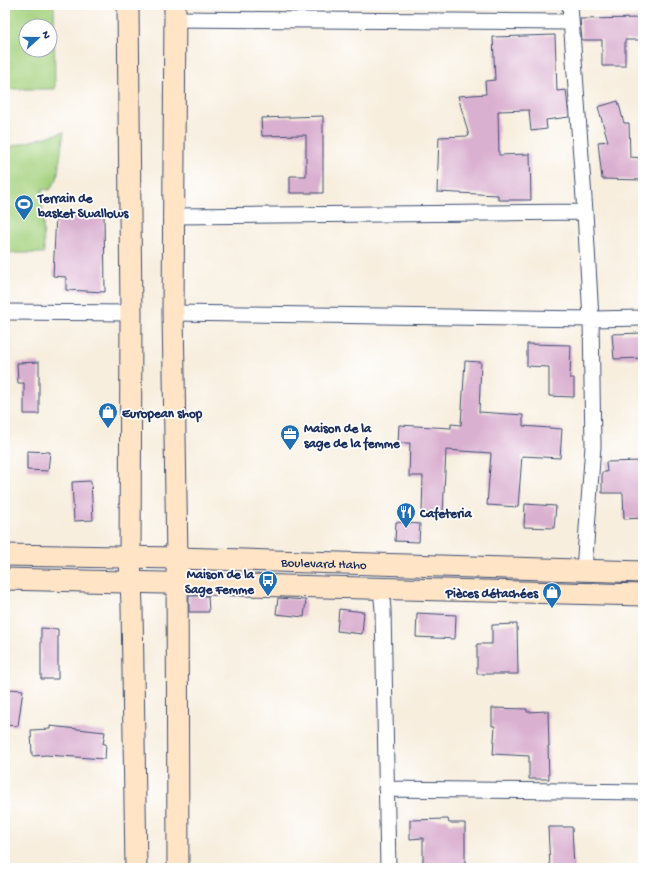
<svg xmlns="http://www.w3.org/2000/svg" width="648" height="873" font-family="'Gochi Hand',sans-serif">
<rect width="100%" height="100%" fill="#fff"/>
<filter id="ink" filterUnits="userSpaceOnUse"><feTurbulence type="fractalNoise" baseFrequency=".025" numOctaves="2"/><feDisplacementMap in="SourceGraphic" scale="8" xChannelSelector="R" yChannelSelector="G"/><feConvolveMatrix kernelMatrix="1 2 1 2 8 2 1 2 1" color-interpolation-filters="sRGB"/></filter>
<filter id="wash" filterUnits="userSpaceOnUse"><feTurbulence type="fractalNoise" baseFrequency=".012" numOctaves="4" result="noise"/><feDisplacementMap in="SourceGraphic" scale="16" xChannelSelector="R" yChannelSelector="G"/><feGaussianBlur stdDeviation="0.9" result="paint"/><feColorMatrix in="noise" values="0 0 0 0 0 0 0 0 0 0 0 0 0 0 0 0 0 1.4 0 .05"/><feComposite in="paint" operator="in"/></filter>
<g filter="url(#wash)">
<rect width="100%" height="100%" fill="#f7eede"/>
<path fill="#a4d17e" stroke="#60806e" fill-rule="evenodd" d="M5,5H54L55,89H5ZM26,26H50V50H26Z
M64,132L57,179L50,190L42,189L44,253H5V141L9,147Z"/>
<g id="blocks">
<path fill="#dab0d0" d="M643,18V40H625V66H602V40H582L580,19Z
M555,35L557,91L566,90L569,117L546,120L547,129L531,131L529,110L498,111L499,155L530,154L531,200H498V195L437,192L439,137L469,136L458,96L486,94L485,81L495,80L493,37Z
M618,101L624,123H629L630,157L643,158V180L602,179L598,142L608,141L598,107Z
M323,116V193H290V176H306V135L262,136L261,118Z
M56,214H104L105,292L66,290V277L53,276Z
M643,333V358L614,359L612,334Z
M527,344L571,345L570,378H574V397L549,396V367L527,366Z
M465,361L481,362L479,412L523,415V426L562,429L560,458L522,456L518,507L487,505L491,453L446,450L443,514L422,513L423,476H409L410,443H398L399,425L451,428V424L461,425Z
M39,362V414H24V383H18L17,363Z
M27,451L50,452L48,471L27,470Z
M643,461V518L624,519L623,493H602V472H607L606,462Z
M91,481L93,520L74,521L72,482Z
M525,504L556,506L554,528L524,527Z
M396,522L420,524L419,542L395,541Z
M189,596H208L209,612H189Z
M278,598L306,600L304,617L276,614Z
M339,609L364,612L362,634L337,631Z
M417,613L456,615L455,639L416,637Z
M517,624L518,674H477V644H492V625Z
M41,628L58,629V679H41Z
M9,689L23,690L18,726L5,725Z
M492,708L527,709V712L548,711L549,746H548L549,779H529V756L493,754L495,726H492Z
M50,726L105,732L103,744H106L105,759L46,755L32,756L31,730L50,729Z
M448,819L449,823H465V868H423V838L410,839V820Z
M548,827H572L574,868H550Z"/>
</g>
</g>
<g filter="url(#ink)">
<use href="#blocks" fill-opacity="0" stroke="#3c4c71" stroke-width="1"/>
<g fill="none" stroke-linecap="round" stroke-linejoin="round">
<g stroke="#3c4c71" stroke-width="17">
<path id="minor" d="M570,5L585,212L591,319L593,446L584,570
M176,19L570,22
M174,216L585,212
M5,312L131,313
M173,313L591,319L643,318
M381,588L383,610L388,868
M386,789L643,792"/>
</g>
<g stroke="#3c4c71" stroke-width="23">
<g id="secondary">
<path d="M128,5L131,313L130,558L132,606L136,868"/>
<path d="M175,5L173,313L177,558L178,868"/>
<path id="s1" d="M5,555L177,558L643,572"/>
<path d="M5,579C218,584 430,590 643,595"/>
</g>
</g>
<use href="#minor" stroke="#fff" stroke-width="15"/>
<use href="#secondary" stroke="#ffe4c6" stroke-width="21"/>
</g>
</g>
<defs>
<g id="stadium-pin" transform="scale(1)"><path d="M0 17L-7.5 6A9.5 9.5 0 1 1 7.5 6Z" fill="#1f6fb2" stroke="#fff"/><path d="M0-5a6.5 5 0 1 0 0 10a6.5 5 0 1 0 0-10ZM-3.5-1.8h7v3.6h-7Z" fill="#fff"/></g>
<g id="shop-pin" transform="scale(1)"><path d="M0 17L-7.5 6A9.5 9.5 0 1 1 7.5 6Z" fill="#1f6fb2" stroke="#fff"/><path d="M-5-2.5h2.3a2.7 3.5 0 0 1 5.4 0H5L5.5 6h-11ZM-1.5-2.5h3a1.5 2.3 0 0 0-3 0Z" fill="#fff"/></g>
<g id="office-pin" transform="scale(1)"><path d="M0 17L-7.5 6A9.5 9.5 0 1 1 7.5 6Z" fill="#1f6fb2" stroke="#fff"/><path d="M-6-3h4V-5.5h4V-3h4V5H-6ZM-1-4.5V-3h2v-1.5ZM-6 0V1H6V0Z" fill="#fff"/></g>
<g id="restaurant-pin" transform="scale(1)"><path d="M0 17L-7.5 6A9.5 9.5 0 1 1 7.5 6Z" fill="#1f6fb2" stroke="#fff"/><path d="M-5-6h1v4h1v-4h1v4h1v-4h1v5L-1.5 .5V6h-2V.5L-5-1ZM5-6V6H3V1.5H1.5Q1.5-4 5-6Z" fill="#fff"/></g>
<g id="bus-pin" transform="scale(1)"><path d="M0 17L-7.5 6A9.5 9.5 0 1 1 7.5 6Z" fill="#1f6fb2" stroke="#fff"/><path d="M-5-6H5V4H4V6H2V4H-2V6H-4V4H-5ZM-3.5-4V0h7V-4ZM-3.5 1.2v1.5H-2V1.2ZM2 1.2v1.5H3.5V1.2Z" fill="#fff"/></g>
</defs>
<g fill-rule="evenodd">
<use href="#stadium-pin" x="24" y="204"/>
<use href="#shop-pin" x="108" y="412"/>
<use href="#office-pin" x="290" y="434"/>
<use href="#restaurant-pin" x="406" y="512"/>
<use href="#bus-pin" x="268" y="580"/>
<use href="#shop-pin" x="552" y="592"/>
</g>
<g text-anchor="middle" stroke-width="3.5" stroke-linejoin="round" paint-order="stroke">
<g font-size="13" font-weight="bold" fill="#1b2f5e" stroke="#fff" text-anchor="start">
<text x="38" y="202">Terrain de<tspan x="38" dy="15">basket Swallows</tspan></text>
<text x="122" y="417">European shop</text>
<text x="304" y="432">Maison de la<tspan x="304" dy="15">sage de la femme</tspan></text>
<text x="420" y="517">Cafeteria</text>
<text x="254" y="578" text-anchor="end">Maison de la<tspan x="254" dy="15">Sage Femme</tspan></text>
<text x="538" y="597" text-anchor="end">Pièces détachées</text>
</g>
<g font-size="13" fill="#1b2f5e" stroke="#fff">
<text dy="5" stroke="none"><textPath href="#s1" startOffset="319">Boulevard Haho</textPath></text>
</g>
</g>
<rect width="648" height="873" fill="none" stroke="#fff" stroke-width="20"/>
<g transform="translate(38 38) rotate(69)"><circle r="19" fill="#ffffff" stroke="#a4acbf"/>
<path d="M0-3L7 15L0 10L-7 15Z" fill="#1f6fb2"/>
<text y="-6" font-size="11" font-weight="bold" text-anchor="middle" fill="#1b2f5e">N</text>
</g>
</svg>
